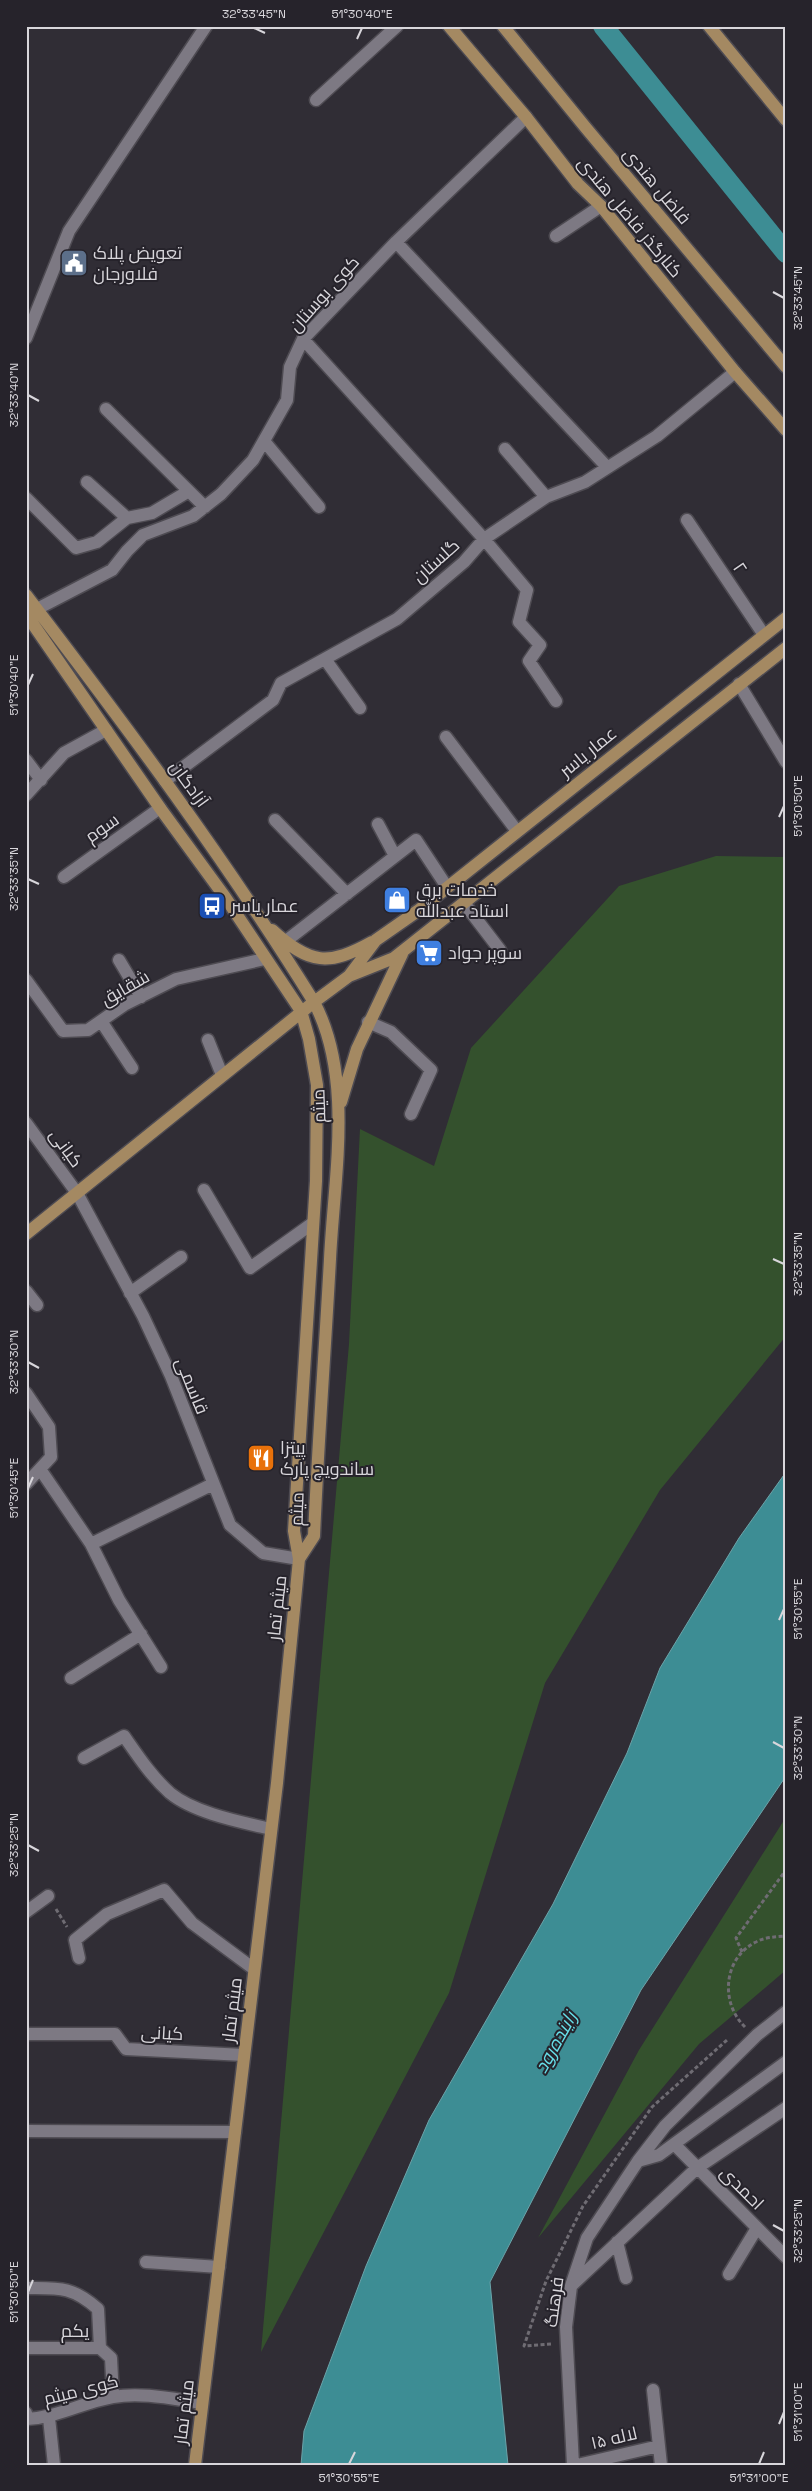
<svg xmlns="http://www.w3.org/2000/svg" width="812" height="2491" font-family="'Space Grotesk',Cairo,sans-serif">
<rect width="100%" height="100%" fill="#302d35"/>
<path fill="#34512d" d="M716,856L786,857V1336L660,1490L545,1683L449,1993L261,2352L349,1344L360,1129L434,1166L471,1048L619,886Z
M786,1817V1970L699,2044L538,2238L639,2050Z"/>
<path fill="#3d8d94" stroke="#6ca3a9" d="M786,1472V1776L641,1990L490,2282L508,2465H301L304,2431L366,2266L429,2120L553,1904L627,1753L660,1668L739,1538Z"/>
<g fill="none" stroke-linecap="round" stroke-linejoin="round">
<path stroke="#3d8d94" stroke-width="20" d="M603,26L786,253"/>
<g stroke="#4e4b52" stroke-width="15">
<path id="minor" d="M316,100L397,26
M556,236L601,206
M396,242L607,467
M26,338L69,231L206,26
M303,339L484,539L527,590L519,622L540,645L529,661L556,701
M106,409L205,507
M264,441L319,507
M505,449L546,497
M87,482L127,518
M26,498L76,548L97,542L127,518L152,513L189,491
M687,520L764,635
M37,609L112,570L127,551L143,535L193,516L221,494L253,460L287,400L290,367L303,339L396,242L526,117
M325,659L360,708
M739,684L786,762
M446,737L517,831
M26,760L41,780
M165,781L273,700L281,683L397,619L464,562L484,539L546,497L585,482L657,436L735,372
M26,795L64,753L106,730
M275,820L347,894
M378,824L395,856
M64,877L160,808
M464,903L500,950
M286,941L416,840L447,887
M119,960L141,997
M26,980L63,1031L88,1030L124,1005L176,979L265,959
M101,1021L132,1068
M368,1022L391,1032L431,1070L411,1114
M208,1040L222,1075
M26,1123L77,1193L143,1316L171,1376L230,1525L263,1553L299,1559
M204,1190L250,1268L313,1223
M26,1291L37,1305
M130,1293L181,1257
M26,1393L49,1427L51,1457L26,1484
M40,1469L91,1544L119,1600L161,1667
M91,1544L213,1484
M71,1678L141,1634
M84,1758L124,1736C138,1756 151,1776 170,1793C194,1813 241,1822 271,1829
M26,1912L48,1896
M79,1958L75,1940L107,1914L164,1890L192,1923L254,1969
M26,2034H115L126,2049L244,2055
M26,2131L235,2132
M674,2144L786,2257
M638,2161L659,2155L786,2062
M617,2242L626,2278
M146,2262L219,2267
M729,2274L757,2228
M572,2285L697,2168L786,2108
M26,2288C59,2288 72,2286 98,2309L100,2348
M26,2348H100L111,2358L113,2397
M653,2390L661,2465
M26,2413L27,2419C60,2417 83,2402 113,2397C142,2392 173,2399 202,2403
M49,2418L54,2465
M573,2465L566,2327L571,2286L587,2238L638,2161L665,2126L757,2035L786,2012
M577,2465L659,2446"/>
</g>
<g stroke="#4e4b52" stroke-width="15">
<path id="major" d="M449,26L526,117L578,184L601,206L735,372L786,430
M503,26L586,128L786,367
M709,26L786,120
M26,595C127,727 226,860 314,1002C354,1078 334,1176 330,1259C325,1351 318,1443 314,1536L299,1559L294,1531L316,1181L317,1085L309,1039L301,1011L225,897L160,808L26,614
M272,930C310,965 329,966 372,942
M349,976L376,940L419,910L786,618
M341,1102L357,1049L402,954
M26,1234L314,1002L349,976L394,958L786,648
M195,2465L277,1783L299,1559"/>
</g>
<path stroke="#6f6c73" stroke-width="3" stroke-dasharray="4 2.5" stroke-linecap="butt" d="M56,1909L67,1927
M742,1952L736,1938L786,1870
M745,2027C720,2003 723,1958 756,1942C765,1937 775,1937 786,1936
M551,2344L524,2346L546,2281L583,2206L652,2107L727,2040"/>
<use href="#minor" stroke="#7d7983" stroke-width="12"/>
<use href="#major" stroke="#a48962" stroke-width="12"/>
</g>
<path fill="none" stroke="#d8d6db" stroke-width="2" d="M254,28L265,33M357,39L362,28M773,292L784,298M28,395L39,401M28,685L33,674M779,817L784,806M28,879L39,884M773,1259L784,1264M28,1362L39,1368M28,1488L33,1477M779,1620L784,1609M773,1742L784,1748M28,1845L39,1851M773,2225L784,2231M28,2292L33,2280M779,2424L784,2412M349,2464L355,2452M759,2464L764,2452"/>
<defs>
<g id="civic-square" transform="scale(1.4375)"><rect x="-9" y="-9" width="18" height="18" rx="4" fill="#5c6f8a" stroke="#26232b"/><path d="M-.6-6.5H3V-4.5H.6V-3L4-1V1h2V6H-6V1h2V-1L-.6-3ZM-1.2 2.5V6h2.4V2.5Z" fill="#fff"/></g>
<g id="shop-square" transform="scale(1.4375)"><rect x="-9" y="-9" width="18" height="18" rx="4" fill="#3f7fe0" stroke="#26232b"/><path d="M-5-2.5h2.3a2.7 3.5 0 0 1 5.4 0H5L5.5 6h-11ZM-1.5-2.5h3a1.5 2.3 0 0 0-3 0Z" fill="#fff"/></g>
<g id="bus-square" transform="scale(1.4375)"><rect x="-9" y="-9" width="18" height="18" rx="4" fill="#1a4fb4" stroke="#26232b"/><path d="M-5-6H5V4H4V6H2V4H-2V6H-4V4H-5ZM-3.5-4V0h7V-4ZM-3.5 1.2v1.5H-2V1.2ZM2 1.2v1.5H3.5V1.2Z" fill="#fff"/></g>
<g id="supermarket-square" transform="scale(1.4375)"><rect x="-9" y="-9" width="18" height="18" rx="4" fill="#3f7fe0" stroke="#26232b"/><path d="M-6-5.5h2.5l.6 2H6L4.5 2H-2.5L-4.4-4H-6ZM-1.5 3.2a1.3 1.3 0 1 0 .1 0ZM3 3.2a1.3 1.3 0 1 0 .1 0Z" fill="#fff"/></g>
<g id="restaurant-square" transform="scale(1.4375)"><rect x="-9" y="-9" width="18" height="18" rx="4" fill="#e8710a" stroke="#26232b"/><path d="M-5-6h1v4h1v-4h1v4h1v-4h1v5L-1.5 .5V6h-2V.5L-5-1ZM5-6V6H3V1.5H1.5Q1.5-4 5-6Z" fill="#fff"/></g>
</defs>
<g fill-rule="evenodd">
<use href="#civic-square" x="74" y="263"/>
<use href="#shop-square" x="397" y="900"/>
<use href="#bus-square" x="212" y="906"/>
<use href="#supermarket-square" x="429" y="953"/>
<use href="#restaurant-square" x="261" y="1458"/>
</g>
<g text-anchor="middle" stroke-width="4" stroke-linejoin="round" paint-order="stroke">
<g font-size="18" fill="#d8d6db" stroke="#26232b">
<text transform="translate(657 186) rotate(50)" y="6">فاضل هندی</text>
<text transform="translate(630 217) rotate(50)" y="6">کنارگذر فاضل هندی</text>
<text transform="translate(324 294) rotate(-48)" y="6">کوی بوستان</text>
<text transform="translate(436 561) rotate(-42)" y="6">گلستان</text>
<text transform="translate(740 568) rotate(56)" y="6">۲</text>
<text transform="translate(588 752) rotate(-39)" y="6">عمار یاسر</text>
<text transform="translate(189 784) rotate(54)" y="6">آزادگان</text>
<text transform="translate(102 828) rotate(-35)" y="6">سوم</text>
<text transform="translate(125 988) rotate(-30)" y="6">شقایق</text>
<text transform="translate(319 1106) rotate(-92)" y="6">میثم</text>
<text transform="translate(66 1148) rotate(54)" y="6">کیانی</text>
<text transform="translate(192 1386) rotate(68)" y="6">قاسمی</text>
<text transform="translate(297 1509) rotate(-88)" y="6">میثم</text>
<text transform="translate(277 1608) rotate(-84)" y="6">میثم تمار</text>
<text transform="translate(232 2010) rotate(-83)" y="6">میثم تمار</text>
<text transform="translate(162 2033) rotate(3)" y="6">کیانی</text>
<text transform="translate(742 2188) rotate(45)" y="6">احمدی</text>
<text transform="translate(554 2302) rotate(-82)" y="6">فرهنگ</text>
<text x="75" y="2337">یکم</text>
<text transform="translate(81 2390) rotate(-14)" y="6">کوی میثم</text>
<text transform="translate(184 2412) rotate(-83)" y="6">میثم تمار</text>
<text transform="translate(614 2438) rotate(-13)" y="6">لاله ۱۵</text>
</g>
<g font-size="18" fill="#d8d6db" stroke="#26232b" text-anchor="start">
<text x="93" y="259">تعویض پلاک<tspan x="93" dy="21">فلاورجان</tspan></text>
<text x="416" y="896">خدمات برق<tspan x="416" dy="21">استاد عبدالله</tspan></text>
<text x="231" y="912">عمار یاسر</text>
<text x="448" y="959">سوپر جواد</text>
<text x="280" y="1454">پیتزا<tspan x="280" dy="21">ساندویچ پارک</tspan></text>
</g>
<g font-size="19" font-style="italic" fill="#67dfe9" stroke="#26232b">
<text transform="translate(555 2042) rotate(-61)" y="7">زاینده‌رود</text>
</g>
</g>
<rect width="812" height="2491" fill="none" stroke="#26232b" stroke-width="55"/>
<rect x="28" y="28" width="756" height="2436" fill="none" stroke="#d8d6db" stroke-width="2"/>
<g font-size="12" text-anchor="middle" fill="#d8d6db">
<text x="254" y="18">32°33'45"N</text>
<text x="362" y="18">51°30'40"E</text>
<text transform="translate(798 298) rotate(-90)" y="4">32°33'45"N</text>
<text transform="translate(14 395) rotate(-90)" y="4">32°33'40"N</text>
<text transform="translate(14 685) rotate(-90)" y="4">51°30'40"E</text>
<text transform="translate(798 806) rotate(-90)" y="4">51°30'50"E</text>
<text transform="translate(14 879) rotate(-90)" y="4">32°33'35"N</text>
<text transform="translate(798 1264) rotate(-90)" y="4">32°33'35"N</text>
<text transform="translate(14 1362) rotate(-90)" y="4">32°33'30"N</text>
<text transform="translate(14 1488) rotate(-90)" y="4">51°30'45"E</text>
<text transform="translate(798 1609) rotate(-90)" y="4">51°30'55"E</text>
<text transform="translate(798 1748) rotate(-90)" y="4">32°33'30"N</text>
<text transform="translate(14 1845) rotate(-90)" y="4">32°33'25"N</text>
<text transform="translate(798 2231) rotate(-90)" y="4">32°33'25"N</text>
<text transform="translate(14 2292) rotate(-90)" y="4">51°30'50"E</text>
<text transform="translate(798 2412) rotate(-90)" y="4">51°31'00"E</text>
<text x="349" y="2482">51°30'55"E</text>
<text x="759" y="2482">51°31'00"E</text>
</g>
</svg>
